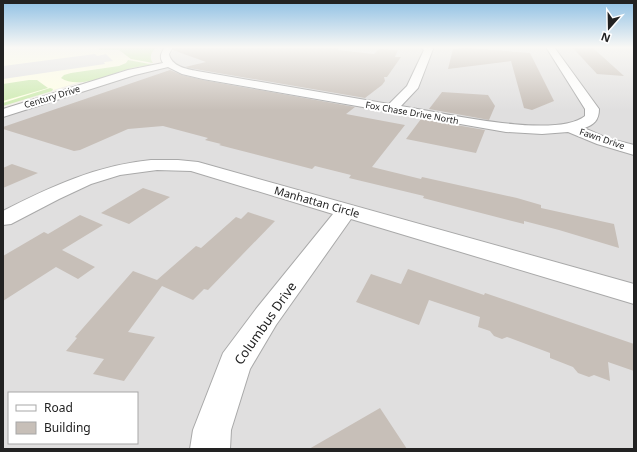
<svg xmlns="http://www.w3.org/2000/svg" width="637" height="452" font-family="'Noto Sans',sans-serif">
<rect width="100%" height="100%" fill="#f2efe9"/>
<path fill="#e0dfdf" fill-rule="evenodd" d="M176,47H634V449H3V116L148,71L178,65L171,59V53ZM9,393H137V443H9Z"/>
<path fill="#ffffe5" d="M3,47H155L149,52L150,62L148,64L130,67L3,105Z"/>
<path fill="#cdebb0" d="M99,47H157C152,51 148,57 153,63L131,59L119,50H99Z
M128,60L155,65L86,83H83L143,66C120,68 81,92 61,78L64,75L71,73L119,66L126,63Z
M29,80H37L48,88L3,101V84Z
M50,88L53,89L52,91L3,106V103Z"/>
<path fill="#e2e2e2" d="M95,54L97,56L106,54L113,61L104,62L105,64L3,79V66Z"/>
<path fill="#c7bfb8" d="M174,47H339L338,50L374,54L379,49L398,50L395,57H401L387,77H384L385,81L382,85L365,98L189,68L185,67L206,62L173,50Z
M459,47L530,53L554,101L532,110L524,108L511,61L448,69L453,49H458Z
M572,47H592L624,76L597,74Z
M170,70L182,75L203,80L355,107L346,114L405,125L372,167L421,179L422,177L517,198L541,205V208L614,224L619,248L559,230L524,221V224L423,198L424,196L349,178L351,175L315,166L312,169L219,145L221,144L205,140L208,138L163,126L128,129L80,150L74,151L3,129V127Z
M442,92L488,95L495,106L489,120L429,109Z
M421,119L485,130L476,153L406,139Z
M12,164L38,173L3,188V168Z
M143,188L170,197L129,224L101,213Z
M248,212L275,221L208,290L204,289L193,300L162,286L128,332L155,337L124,381L93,374L104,359L66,351L77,338L75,337L133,271L157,280L196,246L201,248L236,217L241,219Z
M80,215L103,225L62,250L95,267L78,279L56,267L3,301V256L44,232L48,234Z
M408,269L484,295L485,293L634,344V371L608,362L610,381L594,375L589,377L578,373L573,367L550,358V353L507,337L502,339L494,336L490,331L478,327L480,317L429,300L419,325L356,302L371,274L401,284Z
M380,408L407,449H309Z"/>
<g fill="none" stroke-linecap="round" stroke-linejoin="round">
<g stroke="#a9a9a9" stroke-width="2">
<path id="minor" d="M165,47H173L169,54C171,66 186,69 197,71L389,104L407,86L424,50L420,47H431L433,49L418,88L401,106C439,112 555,140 585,116V109L546,47H554L599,109C599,120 594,125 584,128L607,138L634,145V155L597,144L568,132L542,134L506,132L203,79L182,74L168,67L135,75L3,117V109L128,70L163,63C159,57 161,53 165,47Z
M151,160H178L198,162L634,284V304L351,219L276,325L250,369L231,430L230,449H190L193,430L223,353L256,309L333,214L191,171L157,170L120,175L91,184L59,199L11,224L3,225V211C50,187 97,165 151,160Z"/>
</g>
<use href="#minor" fill="#fff" fill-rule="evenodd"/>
</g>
<linearGradient id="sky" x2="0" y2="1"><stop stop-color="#8fc0e4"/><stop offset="0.43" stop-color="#f9f8f5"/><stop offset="1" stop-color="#f9f8f5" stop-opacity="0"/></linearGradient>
<rect width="637" height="110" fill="url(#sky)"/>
<g text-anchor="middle" stroke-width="4" stroke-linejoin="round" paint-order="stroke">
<g font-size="9" fill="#222" stroke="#fff">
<text transform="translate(52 97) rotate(-17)" y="3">Century Drive</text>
<text transform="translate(412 113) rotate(10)" y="3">Fox Chase Drive North</text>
<text transform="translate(602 139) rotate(19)" y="3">Fawn Drive</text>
</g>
<g font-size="11" fill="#222" stroke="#fff">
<text transform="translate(317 202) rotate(16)" y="4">Manhattan Circle</text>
</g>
<g font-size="13" fill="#222" stroke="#fff">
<text transform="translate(265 323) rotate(-55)" y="5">Columbus Drive</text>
</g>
</g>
<rect width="637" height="452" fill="none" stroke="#222222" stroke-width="8"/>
<rect x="8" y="392" width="130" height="52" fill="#ffffff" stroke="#a7a7a7"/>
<rect x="16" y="405" width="20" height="6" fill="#ffffff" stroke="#a7a7a7"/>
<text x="44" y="412" font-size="12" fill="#222222">Road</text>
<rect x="16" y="422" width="20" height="12" fill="#c7bfb8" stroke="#a7a7a7"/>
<text x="44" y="432" font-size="12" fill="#222222">Building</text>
<g transform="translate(609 28) rotate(200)" stroke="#ffffff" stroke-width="3" paint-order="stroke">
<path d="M0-3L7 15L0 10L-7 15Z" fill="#222222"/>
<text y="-6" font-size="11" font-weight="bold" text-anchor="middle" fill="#222222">N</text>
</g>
</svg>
